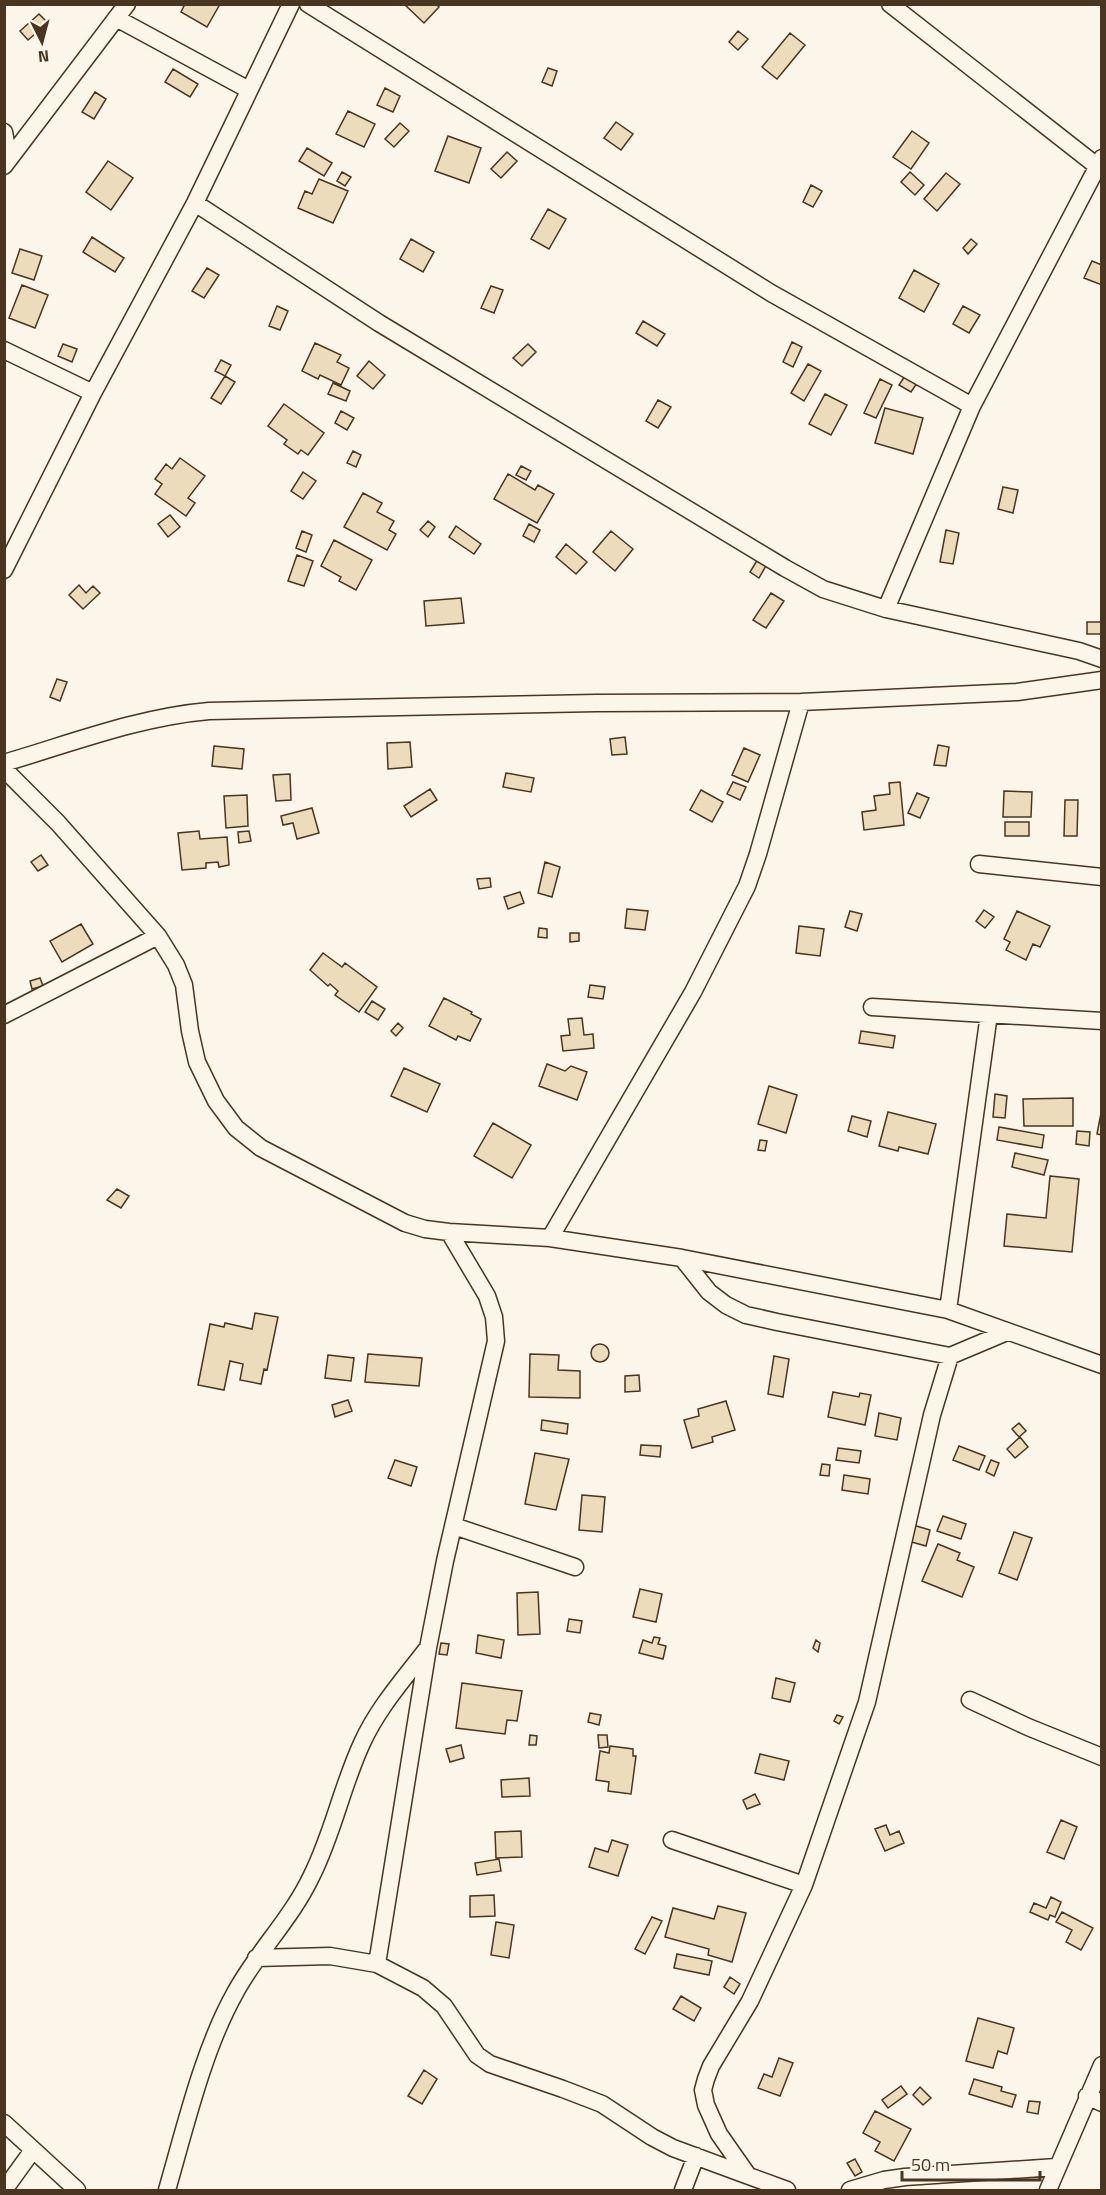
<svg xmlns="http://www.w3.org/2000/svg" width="1106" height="2195" font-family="'Titillium Web',sans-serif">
<rect width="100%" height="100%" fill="#fbf6e9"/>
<path fill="#ecdcbc" stroke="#4a3520" stroke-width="1.5" d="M185,4H220L207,27L181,12Z
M404,4H436L439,7L424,23Z
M39,14L48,23L28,40L20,31Z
M738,31L748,39L738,50L729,42Z
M790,33L805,45L777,79L762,67Z
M548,68L557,71L552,86L542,82Z
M173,69L198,84L190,97L165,82Z
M385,88L400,96L393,112L377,105Z
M95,92L106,99L94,119L82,112Z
M348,111L375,124L364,147L336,134Z
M616,122L633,134L621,150L604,138Z
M400,123L409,131L394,147L385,139Z
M912,131L929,143L911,169L893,157Z
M448,136L481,148L469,183L435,171Z
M307,148L332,163L324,176L299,161Z
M507,152L517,161L501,178L491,169Z
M108,161L133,178L111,210L86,192Z
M342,172L351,177L345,186L337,181Z
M910,172L924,185L915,195L901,182Z
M946,173L960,184L937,211L924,199Z
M319,179L348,191L333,223L298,208L305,191L312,194Z
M811,185L822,191L813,207L803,202Z
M548,209L566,219L549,249L531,239Z
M92,237L124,258L115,272L83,252Z
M411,239L434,252L423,272L400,259Z
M971,239L977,244L968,254L963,248Z
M20,249L42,256L34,280L12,273Z
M1092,261L1102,265V285L1084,278Z
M207,268L219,275L204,298L192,291Z
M914,270L939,284L924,312L899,298Z
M22,285L48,295L35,328L9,318Z
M491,286L503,290L494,313L481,308Z
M277,306L288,311L280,330L269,326Z
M963,306L980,315L969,333L953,324Z
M643,321L665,334L657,346L636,333Z
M792,342L802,347L793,367L783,362Z
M315,343L341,355L337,362L349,368L341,385L320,375L318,379L302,371Z
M63,344L77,349L72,362L58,356Z
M528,344L536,352L522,366L513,358Z
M221,360L231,365L225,376L215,371Z
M369,361L385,375L373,389L357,376Z
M808,364L821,371L804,401L791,393Z
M225,376L235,382L221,404L211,398Z
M905,376L917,383L911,392L899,385Z
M880,379L892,385L876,418L864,413Z
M333,383L350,391L346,401L328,394Z
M825,394L847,405L831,435L809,424Z
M658,400L671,407L658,428L646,421Z
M284,404L324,433L308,455L301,450L298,454L284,444L287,440L268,426Z
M885,408L923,418L913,454L875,443Z
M341,411L354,418L347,430L335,423Z
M353,451L361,455L356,467L347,463Z
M180,458L205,476L188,498L195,503L186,516L155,494L162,484L155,479L166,464L172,469Z
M521,466L531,471L526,480L516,475Z
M303,472L316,481L303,499L291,491Z
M508,474L535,490L538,485L554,494L537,523L494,499Z
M1003,487L1018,490L1013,513L998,509Z
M363,493L382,503L377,512L394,521L389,530L396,534L387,550L344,527Z
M170,515L180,527L168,537L158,524Z
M428,521L435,527L428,537L420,530Z
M529,524L540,530L534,542L523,536Z
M456,526L481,544L474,554L449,537Z
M946,530L959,533L953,564L940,562Z
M302,531L312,535L306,552L296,548Z
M611,531L633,549L615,571L593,552Z
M334,540L372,560L356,590L339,581L341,577L321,566Z
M566,544L587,562L576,574L556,557Z
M297,555L313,561L304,586L288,581Z
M758,559L767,564L759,578L750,572Z
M79,585L86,593L93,586L100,593L83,609L69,595Z
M771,593L784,601L766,628L753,620Z
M461,598L464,623L426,626L424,601Z
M1087,622H1102V634H1087Z
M57,679L67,682L60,701L50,697Z
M625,737L627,754L612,755L610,739Z
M410,742L412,767L388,769L387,743Z
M938,745L949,747L946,766L934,765Z
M214,746L244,749L242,769L212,766Z
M744,748L760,755L748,782L732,775Z
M506,773L534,778L531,792L503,787Z
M290,774L291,800L276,801L273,775Z
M733,782L746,787L740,800L727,794Z
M900,782L904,825L864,830L862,812L876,810L874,796L890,794L889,783Z
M430,789L437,800L411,817L404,806Z
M701,790L723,802L712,822L690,810Z
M1004,791L1032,792L1031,817H1003Z
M917,793L929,798L920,818L908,813Z
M247,795L248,826L226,828L224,796Z
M1065,800H1078L1077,836H1064Z
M312,808L319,833L297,839L293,823L283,825L281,816Z
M1005,822H1029V836H1005Z
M199,831L200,839L227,837L229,865L219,867L218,862L206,863V868L182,870L178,833Z
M249,831L251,841L239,843L238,832Z
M41,855L48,865L38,871L31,862Z
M545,862L560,867L552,897L538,893Z
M490,878L491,887L479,889L477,879Z
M520,892L524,903L508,909L504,897Z
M627,909L648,911L645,930L625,928Z
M984,910L994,917L985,928L976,921Z
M850,911L862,914L857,931L845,927Z
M1017,911L1050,926L1040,947L1033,944L1026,960L1006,950L1010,942L1004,939Z
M81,924L93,944L62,962L50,941Z
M799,926L824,929L820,956L796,953Z
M539,928L547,929V938L538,937Z
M570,933H579V941L570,942Z
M323,953L342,967L345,963L377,987L359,1012L335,995L338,991L330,984L328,986L310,970Z
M40,978L43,986L32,989L30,981Z
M590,985L605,987L603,999L588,997Z
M444,998L472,1012L471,1014L481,1019L470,1041L458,1036L456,1040L429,1026Z
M372,1001L385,1009L378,1020L365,1012Z
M582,1018L584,1035L593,1034L594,1048L563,1051L561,1036L570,1035L568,1019Z
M398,1023L403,1028L396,1036L391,1031Z
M861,1031L895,1036L893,1048L859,1043Z
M547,1064L565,1071L571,1066L587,1072L577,1100L539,1086Z
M404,1068L440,1084L427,1112L391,1096Z
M769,1086L797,1095L786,1133L758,1124Z
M995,1094L1007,1096L1005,1118L993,1117Z
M1073,1098V1126H1024L1023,1099Z
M888,1112L936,1124L928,1154L899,1147L898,1151L879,1146Z
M1101,1113H1102V1135L1097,1134Z
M852,1116L871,1121L867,1137L848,1131Z
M493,1123L531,1145L512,1178L474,1156Z
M999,1127L1044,1135L1042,1148L997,1140Z
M1077,1131L1090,1132L1089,1146L1076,1144Z
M760,1140L767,1141L765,1151L758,1150Z
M1015,1153L1048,1160L1044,1175L1012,1167Z
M1050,1176L1079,1179L1072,1252L1004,1246L1007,1214L1046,1218Z
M117,1189L129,1196L121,1208L107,1200Z
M255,1313L278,1317L267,1370L264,1369L261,1384L240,1380L243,1364L230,1361L224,1390L198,1385L210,1324L224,1327L225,1323L252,1329Z
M591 1353a9 9 0 1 1 18 0a9 9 0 1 1-18 0Z
M368,1354L422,1358L419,1386L365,1382Z
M530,1354L559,1355L558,1370L580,1371V1398L529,1397Z
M328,1355L354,1358L351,1381L325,1378Z
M774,1356L789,1359L783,1397L768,1394Z
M639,1375L640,1391L625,1392V1376Z
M833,1392L859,1397L860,1393L871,1395L865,1425L828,1417Z
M348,1400L352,1411L335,1417L332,1405Z
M726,1401L735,1430L712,1437L713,1442L692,1448L684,1420L699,1416L698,1409Z
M879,1413L901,1418L897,1440L875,1436Z
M542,1420L568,1424L567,1434L541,1430Z
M1019,1423L1026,1431L1019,1437L1012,1429Z
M1020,1437L1028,1447L1015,1458L1007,1449Z
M641,1445L661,1446L660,1457L640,1455Z
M959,1446L985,1456L979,1470L953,1460Z
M838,1448L861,1451L859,1463L836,1460Z
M535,1453L569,1459L556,1510L525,1504Z
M395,1460L417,1467L411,1486L388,1478Z
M991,1460L999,1463L994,1476L986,1472Z
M822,1464L830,1465L829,1476L820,1475Z
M844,1475L870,1479L868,1494L842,1490Z
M582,1495L605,1497L602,1532L579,1530Z
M943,1516L966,1524L961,1539L937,1531Z
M913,1525L930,1530L926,1546L908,1541Z
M1014,1532L1032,1538L1017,1580L999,1573Z
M938,1544L960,1553L957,1560L974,1567L962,1597L922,1581Z
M640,1589L662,1594L656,1622L633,1617Z
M538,1592L540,1634L518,1635L517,1593Z
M569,1619L582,1621L580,1633L567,1631Z
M478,1635L504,1640L501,1658L476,1653Z
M654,1637L660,1638L658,1644L666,1646L663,1659L639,1653L643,1640L652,1643Z
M816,1640L820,1643L818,1652L813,1648Z
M441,1643L449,1644L447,1655L439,1654Z
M776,1678L795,1683L790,1702L772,1698Z
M462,1683L522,1691L517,1721L507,1720L505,1734L456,1728Z
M590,1713L601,1715L599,1725L588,1722Z
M837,1715L843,1717L839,1724L834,1721Z
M530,1735L537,1736L536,1745H529Z
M598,1735H607L608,1747L599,1748Z
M461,1745L464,1758L450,1762L446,1749Z
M610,1746L633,1749V1756H636L631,1794L608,1791L609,1782L596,1780L600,1751L609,1753Z
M760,1754L789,1761L784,1780L755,1773Z
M529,1778L530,1796L502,1797L501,1780Z
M755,1794L760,1804L747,1809L743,1800Z
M1061,1820L1077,1827L1064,1859L1047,1852Z
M886,1825L890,1835L899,1831L904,1843L885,1851L875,1829Z
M521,1831L522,1857L496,1858L495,1832Z
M612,1840L628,1845L618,1876L589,1867L595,1848L608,1852Z
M499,1859L501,1871L477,1875L475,1863Z
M494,1895L495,1916L470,1917V1896Z
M1051,1897L1061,1902L1055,1917L1050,1915L1048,1920L1030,1912L1034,1903L1046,1908Z
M718,1906L746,1913L732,1962L708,1955L709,1949L665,1937L673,1908L714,1919Z
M1062,1912L1093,1928L1081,1950L1066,1942L1072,1930L1056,1922Z
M652,1917L662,1921L645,1954L635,1949Z
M496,1922L514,1925L509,1958L491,1955Z
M677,1954L712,1961L709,1975L674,1968Z
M730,1977L740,1984L734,1994L724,1987Z
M681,1996L701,2008L694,2021L673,2009Z
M978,2018L1014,2028L1007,2054L998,2051L993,2068L966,2061Z
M779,2058L793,2063L780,2096L758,2088L764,2074L772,2077Z
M424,2070L437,2079L422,2104L408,2096Z
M974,2079L1002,2087L1001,2091L1016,2095L1012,2107L969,2094Z
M901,2086L907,2094L888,2108L882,2100Z
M920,2087L931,2098L923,2105L913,2095Z
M1029,2101L1040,2102L1038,2114L1027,2112Z
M875,2111L911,2129L894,2161L875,2151L880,2142L863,2133Z
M855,2159L862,2172L855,2176L847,2163Z"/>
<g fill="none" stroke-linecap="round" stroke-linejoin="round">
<g stroke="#4a3520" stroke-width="19">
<path id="street" d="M308,4L771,293L972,406
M890,4L1102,170
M116,18L249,90
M4,132L9,158
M1102,158L972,406L886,609L1079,651L1102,659
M4,166L127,4
M195,203L379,323L785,568L823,589L886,609
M4,350L93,393
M4,570L93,393L195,203L291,4
M4,763C72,743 139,717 209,711L596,703L801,702L1017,692L1102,680
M4,769L58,823L158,936L176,965L184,985L190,1031L197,1062L216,1101L236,1128L261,1148L405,1223L425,1229L449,1232L550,1238L682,1258L948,1310L1102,1365
M979,864L1102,877
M872,1007L1102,1021
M4,1015L158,936
M550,1238L693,992L747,886L758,854L801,702
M682,1258L709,1292L726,1305L746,1315L777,1322L950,1356L1007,1332
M948,1310L989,1014
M454,1526L575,1567
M970,1700L1028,1727L1102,1757
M672,1840L804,1885
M256,1958L330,1956L377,1964L423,1988L444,2006L477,2055L490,2064L563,2089L602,2104L652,2137L673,2148L787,2190
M377,1964L428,1648L445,1561L496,1341L494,1317L487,1296L449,1232
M1087,2096L1102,2103
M4,2123L77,2190
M747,2174L719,2134L706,2105L703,2090L706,2079L711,2066L750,2001L804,1885L867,1702L932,1415L950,1356
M4,2190L33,2150
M167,2190C185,2128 203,2050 235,1993C257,1952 292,1918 312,1875C333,1833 342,1786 362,1743C378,1708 403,1680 426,1650
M683,2190L696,2156
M850,2190L884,2180L905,2177L1056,2167
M1048,2190L1102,2065"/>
</g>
<use href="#street" stroke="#fbf6e9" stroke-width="16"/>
</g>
<rect width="1106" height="2195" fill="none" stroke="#4a3520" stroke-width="12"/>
<g transform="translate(42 42) rotate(174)" stroke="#fbf6e9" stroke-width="4.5" paint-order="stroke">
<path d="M0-4.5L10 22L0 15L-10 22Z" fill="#4a3520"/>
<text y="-9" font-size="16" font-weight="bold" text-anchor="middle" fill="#4a3520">N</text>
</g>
<path d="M902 2171v9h138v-9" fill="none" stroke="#4a3520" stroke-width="3"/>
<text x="911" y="2171" font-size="18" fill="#4a3520" stroke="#fbf6e9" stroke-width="4.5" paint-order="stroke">50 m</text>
</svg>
